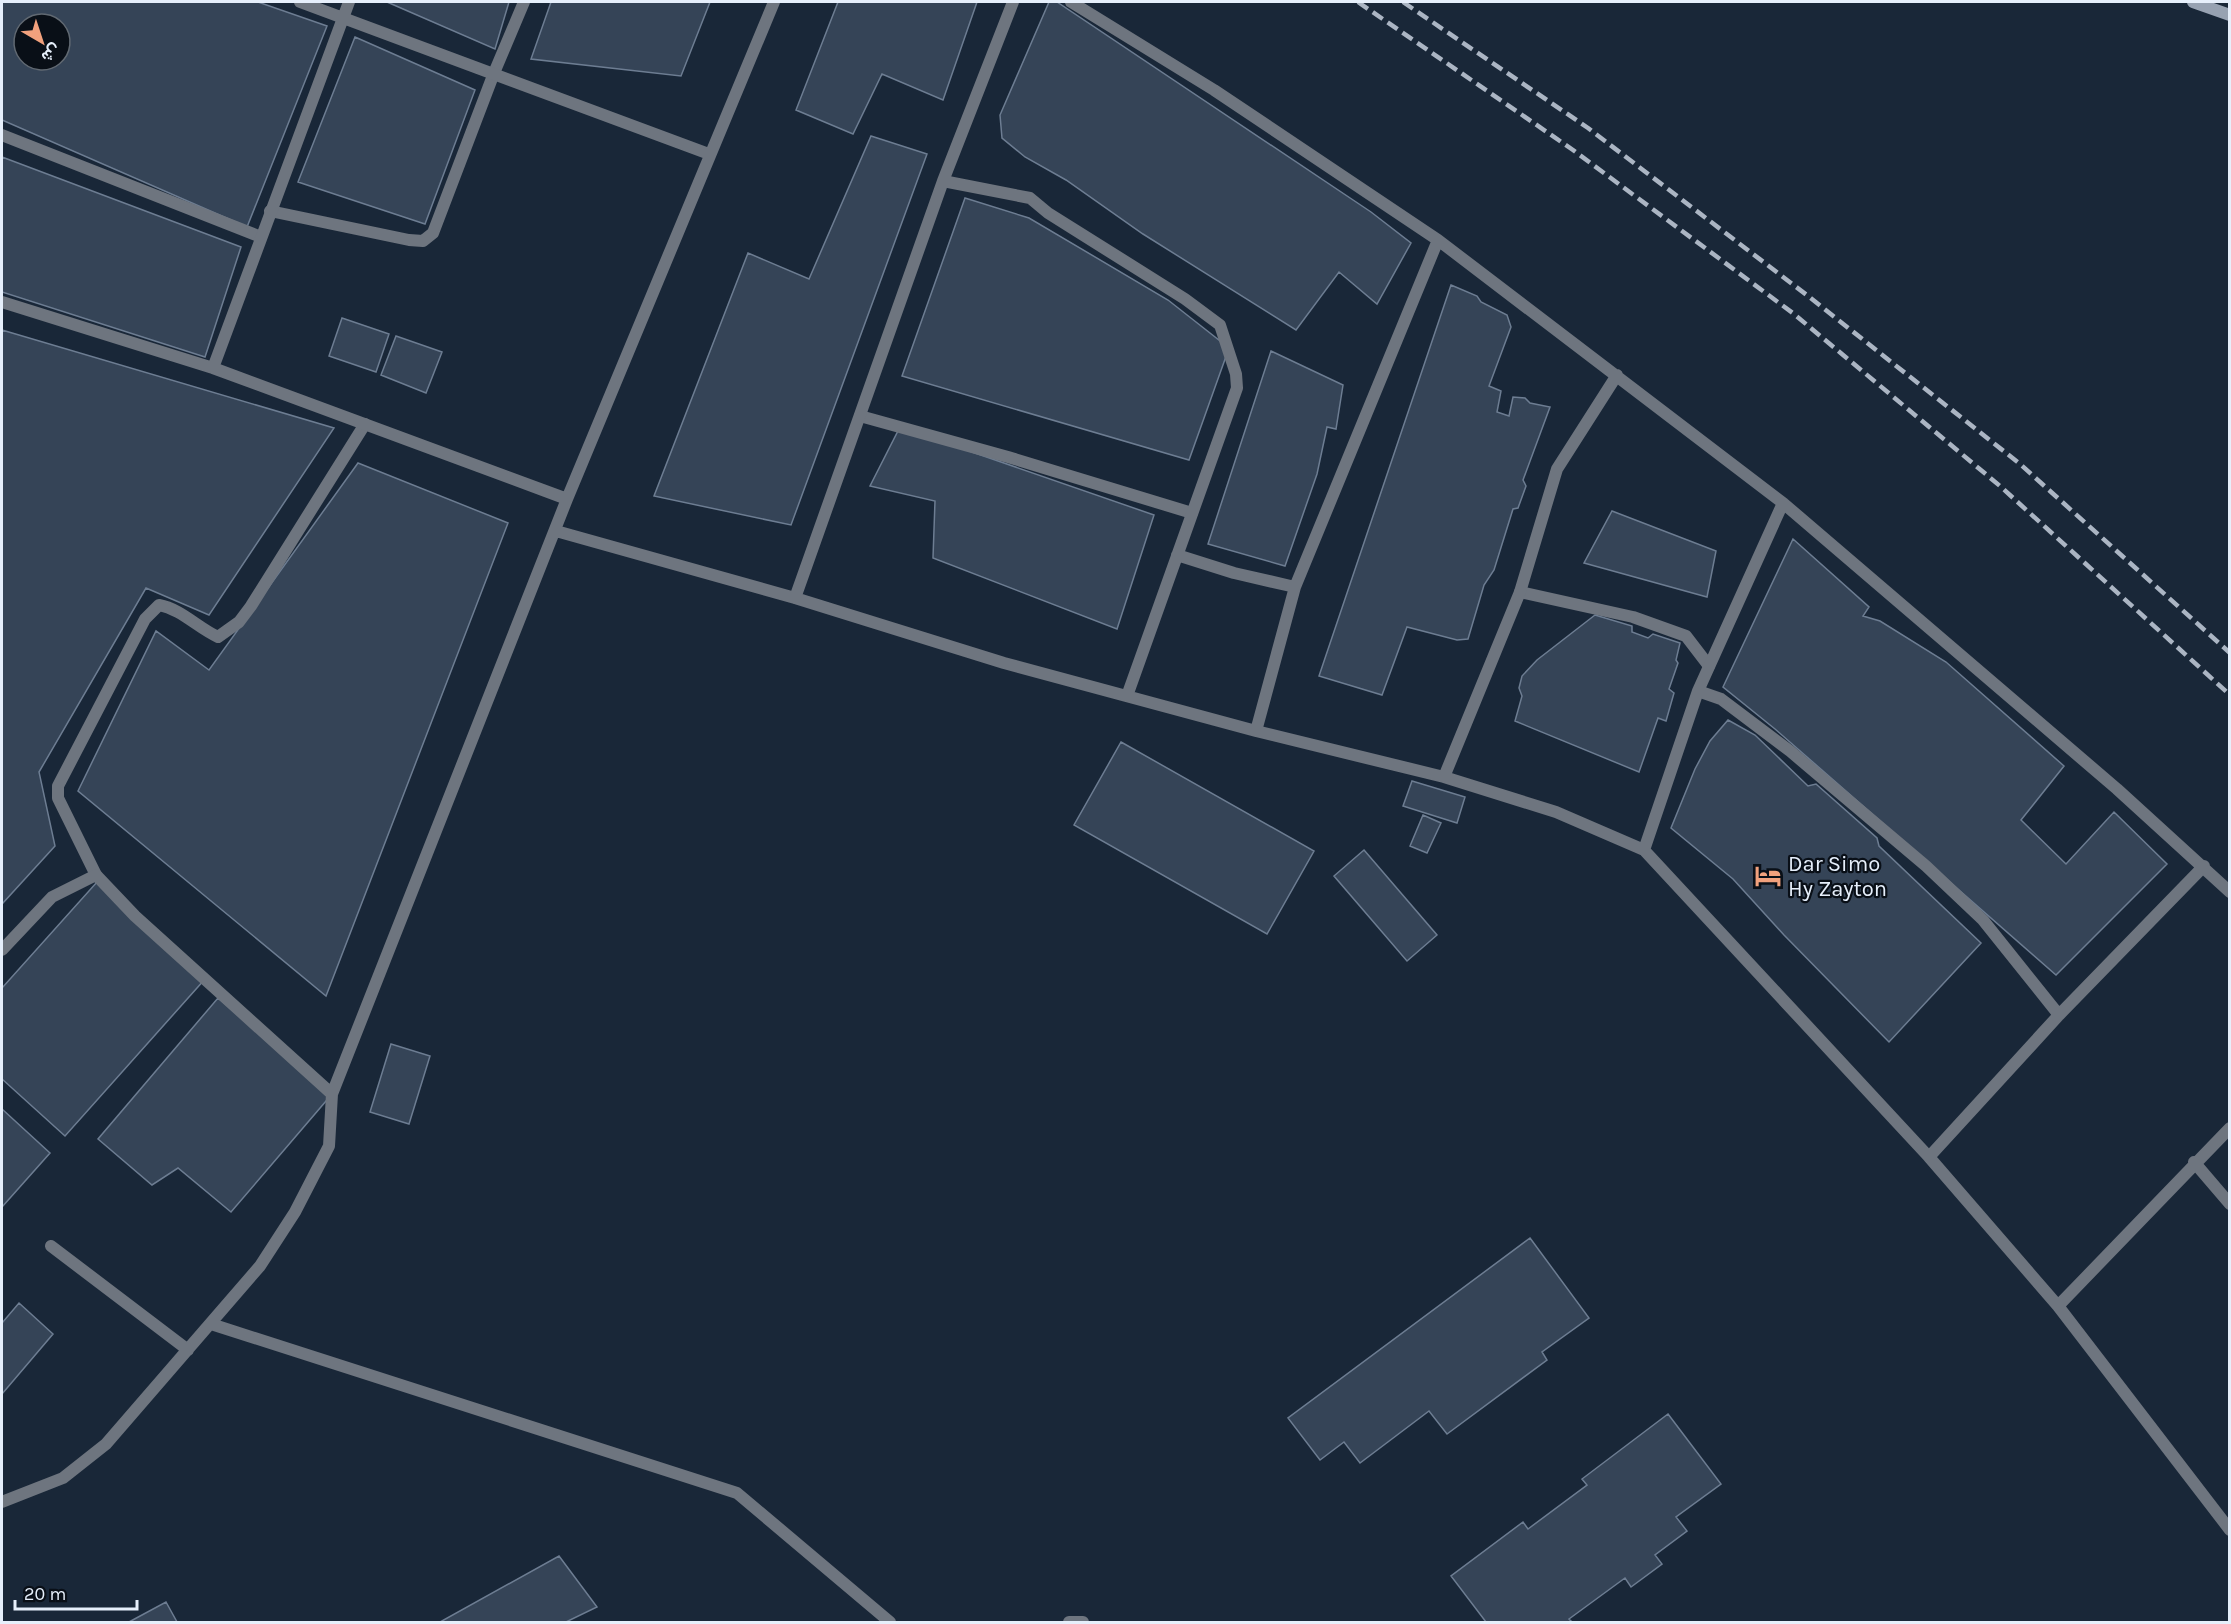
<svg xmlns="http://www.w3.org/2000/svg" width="2231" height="1624" font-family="Karla,Vazirmatn,sans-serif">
<rect width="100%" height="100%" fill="#192738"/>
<path fill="#354457" stroke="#6d7d92" stroke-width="1.5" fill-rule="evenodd" d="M2,2H258L327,26L247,227L2,120ZM24,24H60V60H24Z
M387,2H509L495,49Z
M551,2H710L681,76L531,59Z
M838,2H977L943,100L882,74L853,134L796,110Z
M1049,2H1057L1371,212L1411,243L1377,304L1339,272L1296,330L1143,234L1066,180L1025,157L1002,138L1000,115Z
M355,37L475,90L425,224L298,182Z
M871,136L927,154L791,525L654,496L748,253L809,279Z
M2,157L241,247L205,357L2,292Z
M965,198L1029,218L1168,300L1229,348L1189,460L902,376Z
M1451,285L1477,296L1481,302L1507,315L1511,327L1489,386L1501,391L1497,412L1509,416L1513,397L1525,398L1530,403L1550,407L1523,480L1526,486L1518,508L1513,509L1494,570L1484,585L1468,639L1457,640L1407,627L1382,695L1319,676Z
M342,318L389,334L376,372L329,356Z
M2,330L334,428L209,615L146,588L39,772L55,846L2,904Z
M396,336L442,352L426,393L381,375Z
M1271,351L1343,385L1336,429L1327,427L1317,474L1285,566L1208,544Z
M900,427L1154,515L1117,629L933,558L935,501L870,486Z
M358,463L508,523L326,996L78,791L156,631L209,670Z
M1612,511L1716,551L1707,597L1584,563Z
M1793,539L1869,607L1863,616L1880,621L1946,662L2064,766L2021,820L2066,864L2114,812L2167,864L2056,975L1775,729L1723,687Z
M1595,615L1632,626V632L1648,638L1653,634L1680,643L1676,660L1678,663L1669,689L1674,693L1666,721L1658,718L1639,772L1515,721L1522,696L1519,688L1522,676L1537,660Z
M1728,720L1755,735L1808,786L1816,784L1877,838L1879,846L1981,943L1889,1042L1784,935L1733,879L1671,828L1695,769L1710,741Z
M1121,742L1314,851L1267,934L1074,825Z
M1412,781L1465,797L1457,823L1403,806Z
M1423,815L1441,823L1427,853L1410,846Z
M1364,850L1437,935L1407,961L1334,876Z
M97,882L205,979L65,1136L2,1079V988Z
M218,998L332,1094L231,1212L178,1168L152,1185L98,1139Z
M391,1044L430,1056L409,1124L370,1112Z
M2,1109L50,1153L2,1207Z
M1530,1238L1589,1318L1542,1352L1547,1360L1447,1434L1429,1411L1360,1463L1344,1442L1320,1460L1288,1418Z
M19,1303L53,1334L2,1394V1323Z
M1668,1414L1721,1484L1676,1517L1687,1531L1655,1555L1662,1564L1631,1587L1625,1578L1569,1619L1572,1622H1486L1451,1576L1523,1522L1528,1529L1587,1485L1582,1479Z
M559,1556L597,1607L566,1622H440Z
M166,1602L177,1622H129Z"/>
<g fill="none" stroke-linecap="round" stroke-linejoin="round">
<path stroke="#6e757f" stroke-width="12" d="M2,135L261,237
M270,211L409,240L423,241L433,233L494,73L524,2
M860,416L1008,457L1192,513
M1520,592L1633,617L1686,636L1709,666
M96,875L58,798V786L145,619L159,605C181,609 198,628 218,637L239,622L251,606L365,424"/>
<path stroke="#6e757f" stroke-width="12" d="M300,2L709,154
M1071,2L1214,90L1438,240L1783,503L2117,789L2230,892
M943,181L1030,198L1048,213L1185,299L1220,325L1236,374L1237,388L1127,696
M2,302L213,368L567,499
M213,368L349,2
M556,531L795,598L1004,663L1256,731L1444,777L1556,812L1644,850L1929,1157L2058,1306L2230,1530
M1177,555L1234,573L1295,587
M795,598L943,181L1013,2
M1698,691L1721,699L1790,751L1926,866L1983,920L2059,1015
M1256,731L1295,587L1438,240
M1444,777L1520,592L1557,469L1617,375
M1644,850L1698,691L1783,503
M2,950L52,897L96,875L135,916L332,1094
M1929,1157L2059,1015L2204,866
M2194,1162L2230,1204
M51,1246L188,1350
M2058,1306L2230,1128
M211,1324L737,1493L890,1622
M2,1502L63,1478L106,1444L260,1266L295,1212L329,1146L332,1094L567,499L774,2
M1069,1622H1083"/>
<path stroke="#97a2b2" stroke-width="12" d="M2193,2L2230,15"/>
<path stroke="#abb5c3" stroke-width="4.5" stroke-dasharray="12 6" stroke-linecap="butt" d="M1358,2L1573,150L1794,314L2000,486L2230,695
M1403,2L1588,128L1808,296L2020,464L2230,653"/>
</g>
<defs>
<g id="hotel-bare" transform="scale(2.07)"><path d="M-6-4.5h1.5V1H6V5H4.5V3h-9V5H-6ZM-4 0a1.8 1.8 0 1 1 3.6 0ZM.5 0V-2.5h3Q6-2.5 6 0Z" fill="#f1a17d" stroke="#090f17" stroke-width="2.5" paint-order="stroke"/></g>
</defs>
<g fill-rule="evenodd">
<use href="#hotel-bare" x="1768" y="876"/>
</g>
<g text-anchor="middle" stroke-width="4.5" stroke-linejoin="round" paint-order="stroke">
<g font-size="22" fill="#e6effb" stroke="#090f17" text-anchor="start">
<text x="1788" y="871">Dar Simo<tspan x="1788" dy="25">Hy Zayton</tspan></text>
</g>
</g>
<rect width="2231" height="1624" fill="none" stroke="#e6effb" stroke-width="6"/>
<g transform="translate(42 42) rotate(141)"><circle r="28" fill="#090f17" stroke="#616972" stroke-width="1.5"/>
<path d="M0-4.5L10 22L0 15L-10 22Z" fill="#f1a17d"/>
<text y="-9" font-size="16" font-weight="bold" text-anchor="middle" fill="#e6effb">ش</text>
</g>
<path d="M15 1600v9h122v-9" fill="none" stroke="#e6effb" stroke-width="3"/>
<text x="24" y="1600" font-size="18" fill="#e6effb" stroke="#090f17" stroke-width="4.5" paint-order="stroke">20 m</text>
</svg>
